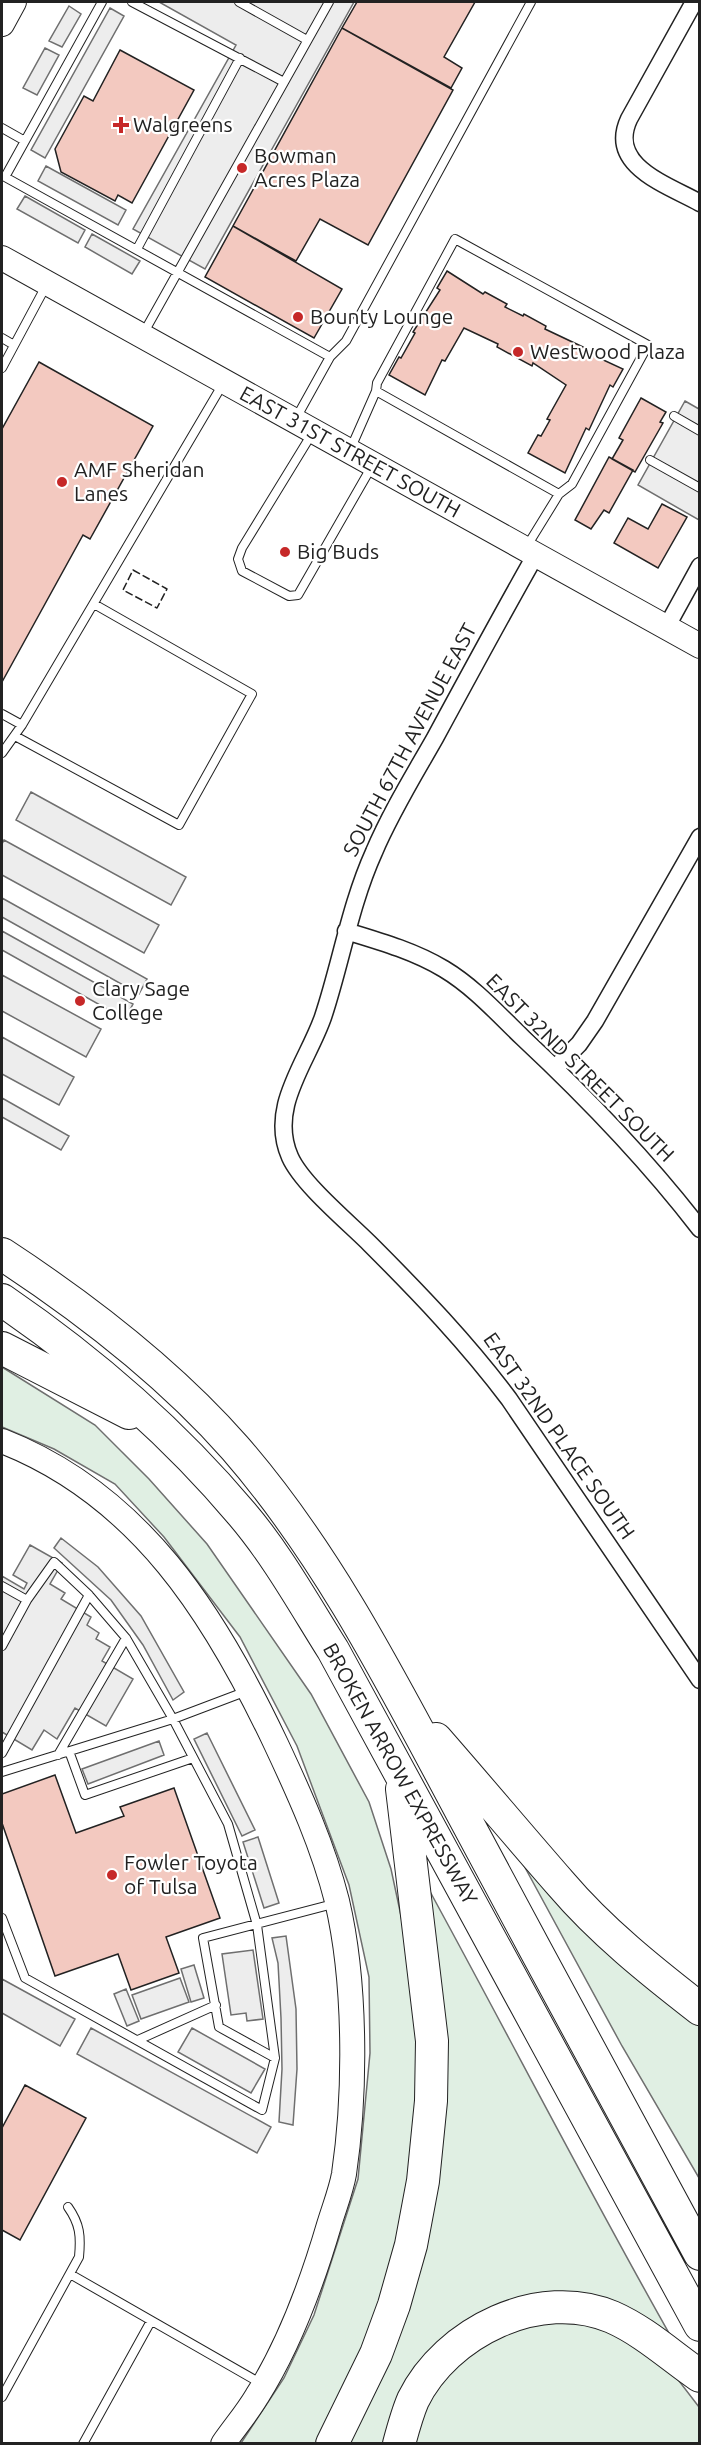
<svg xmlns="http://www.w3.org/2000/svg" width="701" height="2445" font-family="Ubuntu,sans-serif">
<rect width="100%" height="100%" fill="#fff"/>
<path fill="#e0efe3" stroke="#6f6f6f" stroke-width="1.5" d="M2,1367L95,1425L149,1479L207,1544L311,1694L369,1802L391,1869L410,1958L418,2039V2126L403,2235L367,2353L317,2443H241L284,2378L314,2315L358,2179L370,2053L369,1977L349,1885L297,1746L240,1637L164,1537L115,1484L54,1449L2,1427Z
M516,1851L699,2020V2178L622,2046Z
M427,1886C510,2038 589,2192 674,2342L652,2330L489,2315L387,2443L348,2444L412,2288Z
M547,2322L607,2326L676,2377L699,2407V2443L415,2444C421,2392 465,2350 510,2330C521,2326 535,2324 547,2322Z"/>
<path fill="#ededed" stroke="#6f6f6f" stroke-width="1.5" d="M159,2H354L205,269L133,229L236,45Z
M69,6L81,14L62,47L49,41Z
M110,8L124,16L45,158L31,150Z
M45,48L59,55L37,95L23,88Z
M46,166L126,210L118,225L38,181Z
M25,196L85,230L78,243L17,209Z
M92,234L140,261L132,274L85,247Z
M685,401L699,409V520L638,485Z
M31,792L186,877L171,905L16,820Z
M4,840L159,925L144,953L2,875V844Z
M2,898L147,979L139,994L2,917Z
M2,931L133,1004L125,1019L2,950Z
M2,975L101,1029L86,1057L2,1011Z
M2,1037L74,1077L59,1105L2,1074Z
M2,1098L69,1136L61,1150L2,1117Z
M61,1538L98,1567L141,1616L184,1692L173,1700L143,1645L111,1600L54,1548Z
M30,1545L62,1563L50,1584L65,1593L61,1599L91,1617L87,1625L99,1633L96,1639L110,1647L102,1661L133,1679L106,1726L75,1708L57,1739L44,1730L32,1750L2,1732V1576L24,1589L27,1583L13,1575Z
M207,1733L255,1830L242,1836L194,1739Z
M159,1741L164,1755L88,1784L82,1769Z
M258,1837L279,1903L264,1908L243,1842Z
M286,1936L296,2009L297,2069L293,2125L279,2122L282,2069L281,2018L278,1963L272,1938Z
M253,1950L263,2019L247,2021L246,2013L231,2015L222,1954Z
M194,1965L204,1998L191,2002L181,1969Z
M180,1978L189,2002L141,2019L132,1995Z
M2,1979L75,2019L60,2046L2,2013Z
M126,1989L139,2021L127,2026L114,1994Z
M91,2028L271,2127L257,2153L77,2054Z
M192,2028L265,2069L251,2093L178,2052Z"/>
<path fill="#f3c9c0" stroke="#222" stroke-width="1.5" d="M357,2H475L444,57L462,68L451,88L342,28Z
M342,28L453,90L368,245L320,219L296,261L233,226Z
M120,50L194,90L132,203L118,195L115,201L61,172L55,149L84,96L93,101Z
M233,226L342,289L314,338L205,277Z
M447,271L483,294L485,292L507,304L505,307L523,316L524,314L546,326L545,329L585,348L584,351L623,369L613,387L610,385L589,430L586,428L565,473L528,453L538,435L541,436L550,420L547,419L566,385L533,363L532,366L497,347L498,344L464,328L445,361L442,360L425,395L389,375L399,357L401,358L415,333L413,332L440,290L437,288Z
M39,362L153,426L90,539L83,535L2,682V429Z
M641,398L666,412L660,422L663,423L635,472L612,459L623,440L619,438Z
M609,457L633,470L609,513L604,510L591,529L575,520Z
M662,504L687,517L658,568L614,543L628,518L648,529Z
M55,1775L76,1833L124,1816L120,1807L174,1788L220,1918L166,1937L179,1973L131,1990L118,1954L55,1976L2,1823V1794Z
M25,2085L86,2118L20,2240L2,2230V2128Z"/>
<g fill="none" stroke-linecap="round" stroke-linejoin="round">
<g stroke="#222" stroke-width="10">
<path id="lane" d="M102,2L5,177L330,357
M132,2L284,82
M239,2L307,40
M2,128L25,141
M137,249L240,58
M143,334L329,2
M2,338L14,345
M2,368L47,284
M376,391L377,383L455,239L648,345L572,484L559,494
M674,416L700,431
M295,420L330,357L346,341L531,2
M313,432L242,548L238,559L242,571L289,596L298,595L372,466
M350,450L376,391L559,494L527,546
M650,460L700,488
M2,714L22,725
M15,736L179,825L252,694L94,604
M2,753L22,725L224,382
M2,1586L27,1600L54,1562L89,1595L126,1638L173,1719L228,1824L257,1925L275,2058L262,2110L25,1978L2,1918
M2,1646L27,1600
M69,1751L85,1795L193,1758
M2,1753L89,1595
M58,1755L126,1638
M2,1772L173,1719L247,1691
M138,2040L216,2005
M275,2058L219,2027L203,1938L337,1903
M70,2274L262,2384
M2,2397L79,2257C81,2236 80,2224 68,2207
M83,2444L151,2321"/>
</g>
<g stroke="#222" stroke-width="19">
<path id="street" d="M694,2L629,119C607,166 668,185 700,203
M535,556C501,616 468,677 435,738C414,775 391,812 374,852C350,905 341,963 323,1017C307,1063 268,1107 290,1157C302,1184 348,1222 370,1244C420,1294 467,1343 509,1399L700,1680
M666,628L700,566
M346,931C379,941 414,951 444,969C474,987 498,1014 523,1038C586,1097 647,1160 700,1229
M555,1068L579,1044L595,1021L700,837"/>
</g>
<g stroke="#222" stroke-width="26">
<path id="secondary" d="M2,24L14,2
M2,258L700,646
M2,1441C140,1495 215,1615 276,1744C300,1795 323,1846 337,1901C356,1982 356,2092 344,2174C341,2191 334,2208 329,2225C312,2283 290,2344 257,2396C247,2413 234,2428 223,2444"/>
</g>
<g stroke="#222" stroke-width="34">
<path id="highway" d="M2,1254C86,1309 168,1372 235,1448C329,1556 394,1686 461,1811C540,1959 620,2106 700,2254
M2,1300C91,1361 172,1431 242,1514C277,1555 304,1604 333,1650L700,2325
M2,1348L129,1413
M436,1739C478,1787 519,1836 561,1884C601,1931 651,1971 700,2009
M332,2444L376,2354L394,2305L411,2245L423,2181L431,2101L432,2041L402,1789
M399,2444C403,2429 407,2414 413,2400C446,2332 540,2286 612,2317C644,2331 671,2356 700,2376"/>
</g>
<use href="#lane" stroke="#fff" stroke-width="8"/>
<use href="#street" stroke="#fff" stroke-width="16"/>
<use href="#secondary" stroke="#fff" stroke-width="24"/>
<use href="#highway" stroke="#fff" stroke-width="32"/>
<path stroke="#222" stroke-width="1.5" stroke-dasharray="8 3" stroke-linecap="butt" d="M133,570L167,589L157,608L123,590Z"/>
</g>
<g fill="#c62828" stroke="#fff" stroke-width="2">
<path d="M118 116h6v6h6v6h-6v6h-6v-6h-6v-6h6z"/>
<circle cx="242" cy="168" r="6"/>
<circle cx="298" cy="317" r="6"/>
<circle cx="518" cy="352" r="6"/>
<circle cx="62" cy="482" r="6"/>
<circle cx="285" cy="552" r="6"/>
<circle cx="80" cy="1001" r="6"/>
<circle cx="112" cy="1875" r="6"/>
</g>
<g text-anchor="middle" stroke-width="4.5" stroke-linejoin="round" paint-order="stroke">
<g font-size="21" fill="#222" stroke="#fff" text-anchor="start">
<text x="133" y="132">Walgreens</text>
<text x="254" y="163">Bowman<tspan x="254" dy="24">Acres Plaza</tspan></text>
<text x="310" y="324">Bounty Lounge</text>
<text x="530" y="359">Westwood Plaza</text>
<text x="74" y="477">AMF Sheridan<tspan x="74" dy="24">Lanes</tspan></text>
<text x="297" y="559">Big Buds</text>
<text x="92" y="996">Clary Sage<tspan x="92" dy="24">College</tspan></text>
<text x="124" y="1870">Fowler Toyota<tspan x="124" dy="24">of Tulsa</tspan></text>
</g>
<g font-size="21" fill="#222" stroke="#fff">
<text transform="translate(350 452) rotate(29)" y="7">EAST 31ST STREET SOUTH</text>
<text transform="translate(410 740) rotate(-62)" y="7">SOUTH 67TH AVENUE EAST</text>
<text transform="translate(580 1068) rotate(45)" y="7">EAST 32ND STREET SOUTH</text>
<text transform="translate(559 1436) rotate(55)" y="7">EAST 32ND PLACE SOUTH</text>
<text transform="translate(400 1774) rotate(61)" y="7">BROKEN ARROW EXPRESSWAY</text>
</g>
</g>
<rect width="701" height="2445" fill="none" stroke="#222222" stroke-width="6"/>
</svg>
